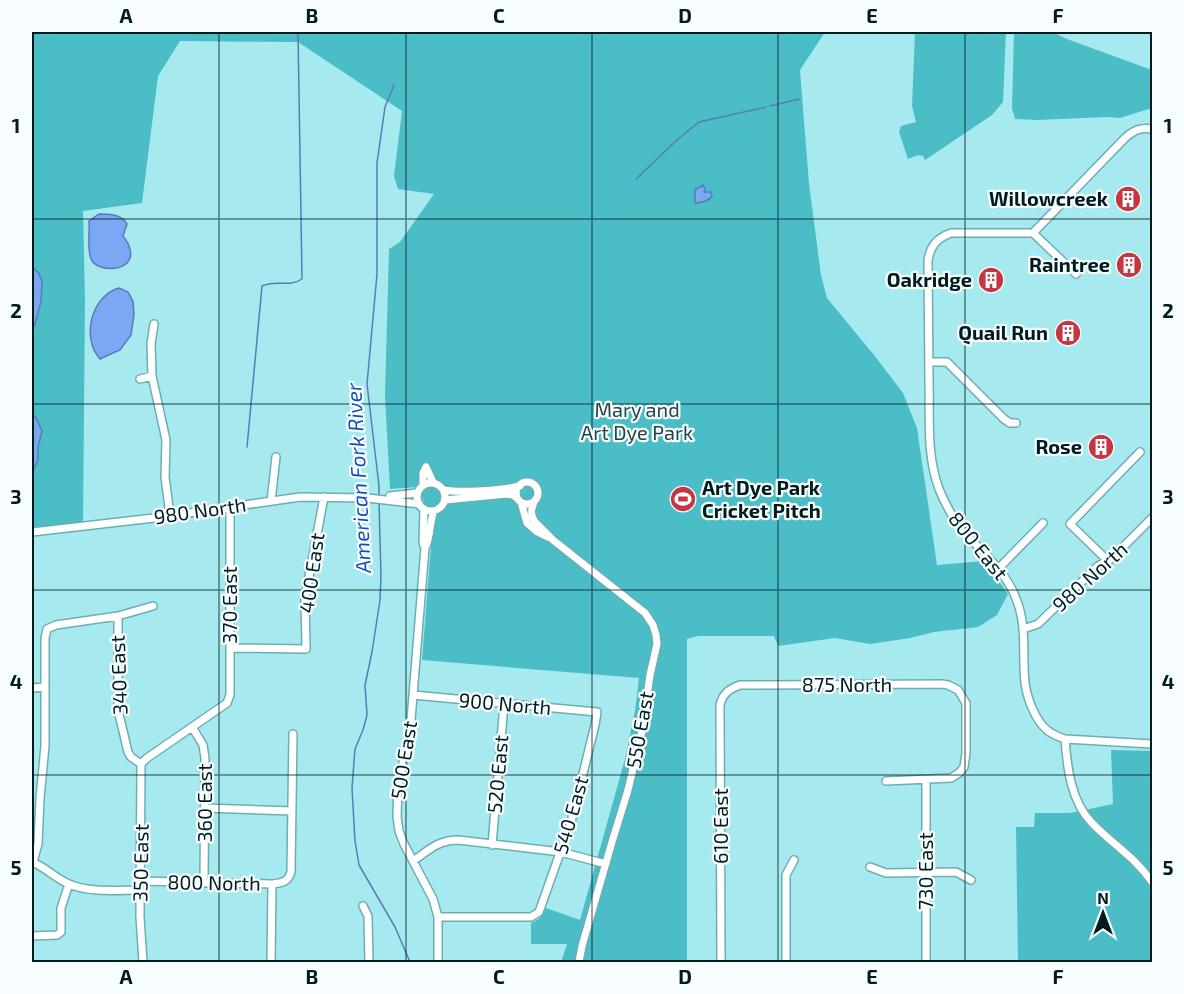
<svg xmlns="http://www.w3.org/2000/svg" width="1184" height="994" font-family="'Exo 2',sans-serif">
<rect width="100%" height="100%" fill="#a6eaef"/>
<path fill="#4bbdc6" d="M32,32H825L800,70L809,184L821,275L827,298L874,355L903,393L917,428L937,565L985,561L1008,594L997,615L978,627L934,632L910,638L870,644L835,638L778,646L774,636H698L687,639V962H561L567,944H531V923C539,920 543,916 546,908L580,920L625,759L635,711L639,678L422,660L433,521L417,487L390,489L385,396L389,249L400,242L434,194L398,189L394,176L402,111L298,42L180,41L158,76L142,203L83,211L85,301L83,523L32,528Z
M915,32H1006L1003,102L992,115L925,160L923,156L918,155L908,159L899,132L901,126L916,122L912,106Z
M1014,32H1052L1067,39L1152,70V108L1120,118L1107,117L1037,120L1015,119L1012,108Z
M1111,750L1152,751V962H1018L1016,827H1034L1035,813H1070L1113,804Z"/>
<path fill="#7ca7f4" stroke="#577db4" stroke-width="1.5" d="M703,185L705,189L704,192H711L712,196C708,202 702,202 695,203V190Z
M99,214C109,214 122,214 127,224L123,236C126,240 129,244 130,249C136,273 96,273 91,259C87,248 90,233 89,221Z
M33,268L38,272L42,281L41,301L35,325L32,329V269Z
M119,288L128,292L133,301L134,315L131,335L120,350L100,359C81,338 91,296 119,288Z
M32,413L36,418L42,431L38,447V460L32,472Z"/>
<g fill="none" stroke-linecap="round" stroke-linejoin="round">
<path stroke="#577db4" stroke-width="1.5" d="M770,106L799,99
M636,179L677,140L699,122L766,107
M247,447L262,286C276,279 289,288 302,279L298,32
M379,498V486L367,384L377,274V163L385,107L394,85
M379,502L381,576L380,600L372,652L365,685L367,715L363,730L355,749L352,788L355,841L359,865L395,927L410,962"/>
<g stroke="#6caeb3" stroke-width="10">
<path id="minor" d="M1152,129C1141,127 1134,130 1125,138L1033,233H951C937,238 930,246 928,261C928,301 929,340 929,380C930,417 926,454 939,489C946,506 955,523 968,536C987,557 1007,573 1017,601C1027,627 1022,655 1025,683C1027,698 1035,720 1047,730C1052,734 1059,737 1065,739L1152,744
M1033,233L1076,274
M154,324L151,344L152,376L166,440L165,477L170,515
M929,362H947L1004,419L1010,423H1016
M140,379L152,376
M426,467L433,482
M516 493a11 11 0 1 1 22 0a11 11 0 1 1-22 0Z
M417 497a14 14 0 1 1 28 0a14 14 0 1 1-28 0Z
M423,485V473L426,467
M444,490C459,493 505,490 520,486
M390,496L417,493
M445,500L507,494L513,495L518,499
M271,501L276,457
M521,502L527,523L536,531L548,537
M534,502C531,509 530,515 535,522L553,540L645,613L653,625L656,635L657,644L650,675L642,731L628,790L612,842L582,946L579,962
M424,509L423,543L425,548
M434,511C429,523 431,537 425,548L410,732L398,785L397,817L399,831L404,844L433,899L438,917V962
M32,532L154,518L300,497L368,498L419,504
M1107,560L1070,524L1140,452
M999,568L1043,523
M118,616V710L128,752L131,757L141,764
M1023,629L1038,624L1098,566L1111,559L1152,518
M231,648L306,649L305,598L324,497
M32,688L45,687
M413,695L597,712L595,725L571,822L539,912L531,917H438
M192,727L203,745L205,758L204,883
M1065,739C1067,767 1071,802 1092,823C1113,845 1134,856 1152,882
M141,764L147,758L227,703L230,695V507
M141,764L140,917L143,962
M926,779V962
M205,808L292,811
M492,845L504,704
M413,861C429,850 438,840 458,840L561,852L606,864
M32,862C45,867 55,878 69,884C90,893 118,890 140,890
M33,862L38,844L40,798L45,746V638L47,629L56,625L118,616L153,606
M870,867L886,873L956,872L971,880
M140,881L272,884C282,883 288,882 291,872L293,734
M363,906L368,916L369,962
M32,936L57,935L61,932V908L69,884
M271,962L272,884
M721,962L720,705C723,693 729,689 740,685L942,684L948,685L958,690L966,703V753L964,767L959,773L951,778L886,781
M786,962V875L794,860"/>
</g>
<use href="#minor" stroke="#fff" stroke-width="7"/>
</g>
<path fill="none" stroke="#011c1e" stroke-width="1.5" stroke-opacity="0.55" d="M219,32V962M406,32V962M592,32V962M778,32V962M965,32V962M32,219H1152M32,404H1152M32,590H1152M32,775H1152"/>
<defs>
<g id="building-disc" transform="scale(1.35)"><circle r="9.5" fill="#c63640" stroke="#f8feff"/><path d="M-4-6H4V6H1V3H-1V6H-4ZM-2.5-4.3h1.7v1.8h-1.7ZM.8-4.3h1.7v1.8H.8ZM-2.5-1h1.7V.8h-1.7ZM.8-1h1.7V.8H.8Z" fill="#fff"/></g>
<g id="stadium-disc" transform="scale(1.35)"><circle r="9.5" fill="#c63640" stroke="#f8feff"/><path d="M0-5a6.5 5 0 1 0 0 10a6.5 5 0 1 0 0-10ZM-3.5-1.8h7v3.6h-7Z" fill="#fff"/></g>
</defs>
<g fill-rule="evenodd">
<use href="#building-disc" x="1128" y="199"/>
<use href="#building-disc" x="1129" y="265"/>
<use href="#building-disc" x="991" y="280"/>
<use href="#building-disc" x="1068" y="333"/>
<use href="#building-disc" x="1101" y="447"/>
<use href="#stadium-disc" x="683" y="499"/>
</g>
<g text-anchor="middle" stroke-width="4.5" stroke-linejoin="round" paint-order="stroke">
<g font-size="20" font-weight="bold" fill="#011c1e" stroke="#f8feff" text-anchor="end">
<text x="1108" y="206">Willowcreek</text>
<text x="1110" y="272">Raintree</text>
<text x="972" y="287">Oakridge</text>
<text x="1048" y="340">Quail Run</text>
<text x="1082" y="454">Rose</text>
<text x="702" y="495" text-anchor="start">Art Dye Park<tspan x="702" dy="23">Cricket Pitch</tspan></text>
</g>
<g font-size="20" fill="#254446" stroke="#f8feff">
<text x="637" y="417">Mary and<tspan x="637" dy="23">Art Dye Park</tspan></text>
</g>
<g font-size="20" fill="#011c1e" stroke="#f8feff">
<text transform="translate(200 511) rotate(-8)" y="7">980 North</text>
<text transform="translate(978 546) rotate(51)" y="7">800 East</text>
<text transform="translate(312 573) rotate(-82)" y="7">400 East</text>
<text transform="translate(1090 577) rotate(-42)" y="7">980 North</text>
<text transform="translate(230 605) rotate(-90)" y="7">370 East</text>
<text transform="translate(119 675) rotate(-92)" y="7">340 East</text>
<text x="847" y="692">875 North</text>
<text transform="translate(505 704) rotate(5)" y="7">900 North</text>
<text transform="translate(640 730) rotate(-80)" y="7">550 East</text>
<text transform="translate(404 760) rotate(-81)" y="7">500 East</text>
<text transform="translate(498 774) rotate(-85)" y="7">520 East</text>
<text transform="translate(205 803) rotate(-90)" y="7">360 East</text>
<text transform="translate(571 815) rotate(-74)" y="7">540 East</text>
<text transform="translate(721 826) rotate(-90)" y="7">610 East</text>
<text transform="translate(141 863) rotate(-89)" y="7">350 East</text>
<text transform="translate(926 871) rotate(-90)" y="7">730 East</text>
<text transform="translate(214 883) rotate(1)" y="7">800 North</text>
</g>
<g font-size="21" font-style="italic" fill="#144dbb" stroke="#f8feff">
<text transform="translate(359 478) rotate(-93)" y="7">American Fork River</text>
</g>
</g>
<rect width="1184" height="994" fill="none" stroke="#f8feff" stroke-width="66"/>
<g transform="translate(1103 913)" stroke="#f8feff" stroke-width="4.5" paint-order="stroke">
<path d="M0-4.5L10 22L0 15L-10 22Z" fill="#011c1e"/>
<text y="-9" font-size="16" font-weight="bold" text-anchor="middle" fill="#011c1e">N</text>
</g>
<rect x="33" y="33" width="1118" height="928" fill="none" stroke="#011c1e" stroke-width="2"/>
<g font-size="20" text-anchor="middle" font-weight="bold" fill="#011c1e">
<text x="126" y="23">A</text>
<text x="312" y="23">B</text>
<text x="499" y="23">C</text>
<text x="685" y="23">D</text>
<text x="872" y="23">E</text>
<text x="1058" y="23">F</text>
<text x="16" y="133">1</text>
<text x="1168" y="133">1</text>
<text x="16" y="318">2</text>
<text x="1168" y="318">2</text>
<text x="16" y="504">3</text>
<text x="1168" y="504">3</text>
<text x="16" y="689">4</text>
<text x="1168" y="689">4</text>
<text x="16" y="875">5</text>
<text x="1168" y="875">5</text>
<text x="126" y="984">A</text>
<text x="312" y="984">B</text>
<text x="499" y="984">C</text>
<text x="685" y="984">D</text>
<text x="872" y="984">E</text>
<text x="1058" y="984">F</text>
</g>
</svg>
